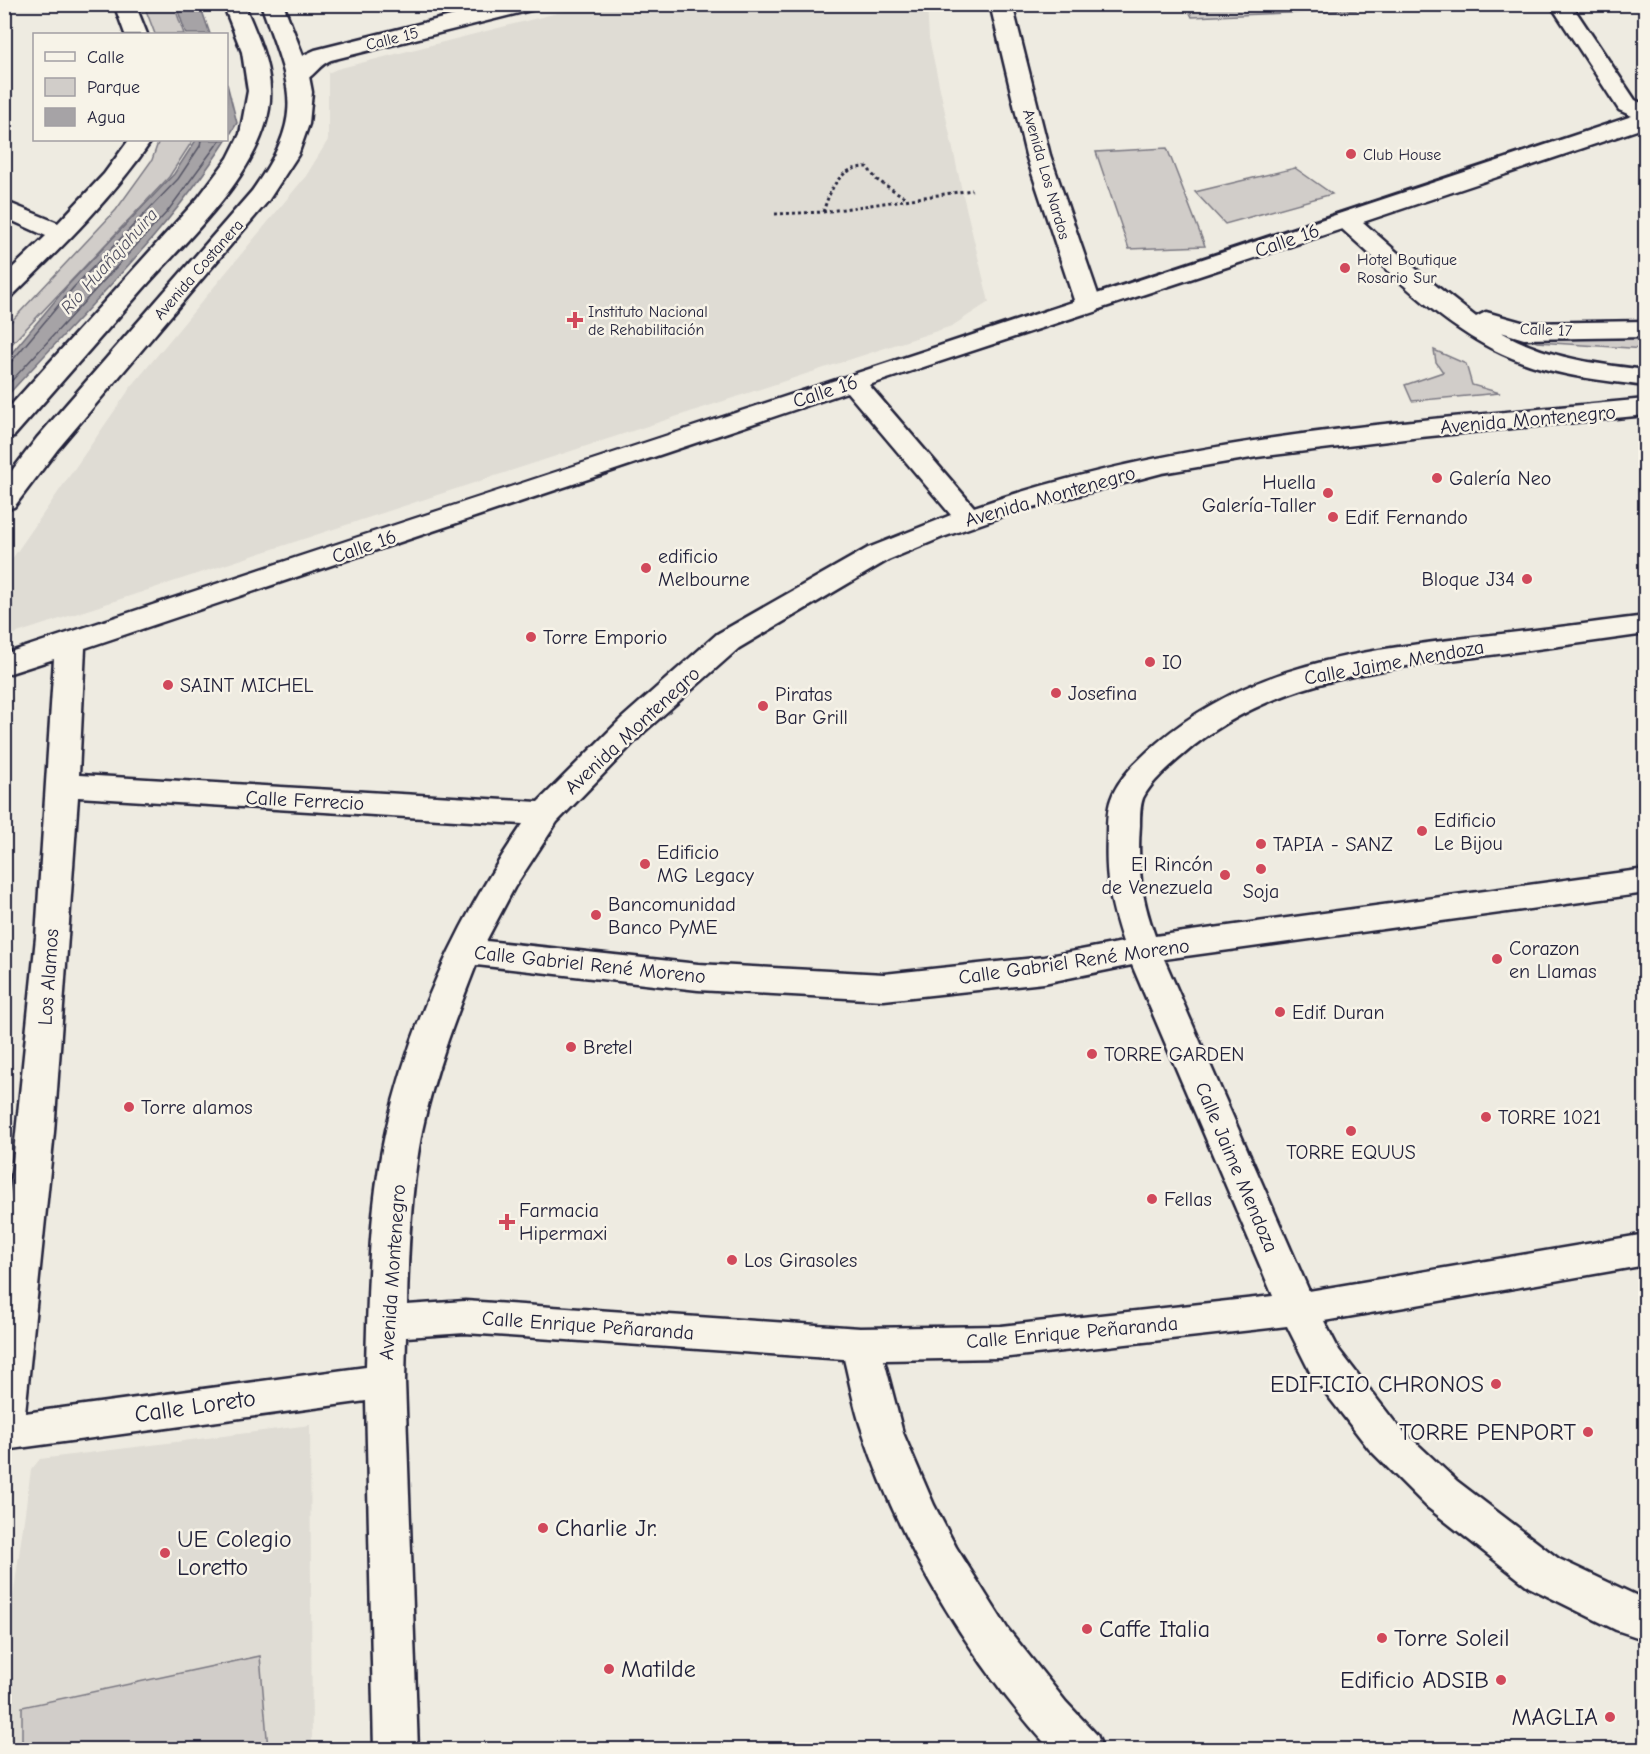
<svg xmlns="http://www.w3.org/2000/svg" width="1650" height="1754" font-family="'Comic Neue',sans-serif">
<rect width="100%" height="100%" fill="#eeebe1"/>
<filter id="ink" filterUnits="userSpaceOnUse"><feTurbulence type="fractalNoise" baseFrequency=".0167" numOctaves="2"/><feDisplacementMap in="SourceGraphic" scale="12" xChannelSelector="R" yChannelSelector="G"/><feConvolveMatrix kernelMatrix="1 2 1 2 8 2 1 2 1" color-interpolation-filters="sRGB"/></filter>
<g filter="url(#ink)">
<path fill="#dfdcd4" d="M589,5H927L929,38L962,191L989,302L952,326L5,637V569L131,387L306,176L328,140V73L337,69Z
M310,1425L312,1749L5,1750V1654L31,1470L40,1459Z"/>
<path fill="#d1cdc9" stroke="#7a7882" stroke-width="1.5" d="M1353,4L1356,10L1192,17L1186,5Z
M144,5H174L184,34H155Z
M159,140H193L169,177L5,351V328L116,210L152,160Z
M1167,148L1205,246L1129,249L1096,152Z
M1295,168L1332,194L1225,224L1195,192Z
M1645,328V349L1537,342L1505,331Z
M1434,350L1466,364L1472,385L1500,393L1412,401L1405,385L1443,372L1436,362Z
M260,1656L268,1749H22V1707Z"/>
<path fill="#a6a3a6" stroke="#716f7b" stroke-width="1.5" d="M176,5H200L210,34H186Z
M227,84L237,123C175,226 85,310 5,398V361L69,284L174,174L196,140H226Z"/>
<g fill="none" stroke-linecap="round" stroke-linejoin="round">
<path stroke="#575666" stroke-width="1.5" d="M4,364L11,362L73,288L178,179L200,146L201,140
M4,389L167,212L220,140"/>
<g stroke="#22223b" stroke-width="5">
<path id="minor" d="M114,4H135L147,34H125Z
M1550,4H1571L1635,100L1646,105V127L1363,222L1425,277L1476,317L1486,312L1525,323L1646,321V337L1524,339L1501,332C1547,358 1594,364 1646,370V386C1600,380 1555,376 1512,358C1446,331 1395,276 1342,229L869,385L974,507C1189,433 1421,421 1646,399V415L1421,437L1257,457L1162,473L1018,511L943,537L888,560L739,648L644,732L557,822L514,888L486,941L698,964L884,974L1044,957L1123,942C1110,902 1105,878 1107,835C1107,824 1107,810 1111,799C1118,778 1140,758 1157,743C1249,665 1358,651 1474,637C1531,631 1589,623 1646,616V634C1589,642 1532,650 1475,657C1370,670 1265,683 1183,755C1170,766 1151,782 1143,798C1140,806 1140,816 1140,825C1137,867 1141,897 1155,936L1646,869V893L1164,959L1309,1291L1646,1234V1265L1324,1321L1339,1350L1397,1425L1457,1481L1559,1559L1646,1600V1640L1616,1630L1529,1587L1427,1507L1369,1449L1311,1374L1287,1326L1001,1358L884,1360L903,1433L934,1505L956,1547L1007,1628L1066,1702L1097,1735L1103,1750H1051C970,1661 899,1544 862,1430C854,1407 850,1383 844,1359L465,1333L406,1337L405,1381L418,1750H374L366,1401L4,1450V1251L36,937L54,659L4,675V654C547,474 1090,298 1632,116L1619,110ZM847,392L951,515L868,548L717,634L622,718L538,802L79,775L85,648ZM78,797L523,824C459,918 411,1019 386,1130C369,1207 368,1289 366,1367L25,1413L54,1132ZM476,965L698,990L884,1000L1044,983L1132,965L1273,1296L1001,1326L860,1328L465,1301L407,1305C408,1247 411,1187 422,1131C434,1074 455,1019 476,965Z
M129,140H152C112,198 63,246 13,295L4,297V276L46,236L4,217V201L58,223L104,174Z"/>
</g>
<g stroke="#22223b" stroke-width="5">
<path id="tertiary" d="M499,4H537L535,9L331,60C314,67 311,86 291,81L288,76L304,55L315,50Z
M990,4H1012L1050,155L1102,306L1098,311L1089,314L1080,311L1076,306L1026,155Z"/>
</g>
<g stroke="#22223b" stroke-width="5">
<path id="secondary" d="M223,4H244C258,37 275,72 269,109C257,177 187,239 143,289C100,338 57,387 14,436L4,438V413L198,198L228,158L240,134L248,91L242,52Z
M261,4H283L307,66L312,92L309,124L298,155L268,201L57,450L14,507L4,509V481L37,438L252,191C308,112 290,88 261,4Z"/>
</g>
<path stroke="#22223b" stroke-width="3" stroke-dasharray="3 3" stroke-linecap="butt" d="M823,212C831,188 839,167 867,167L877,180L906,198
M775,214L823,212L972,190"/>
<use href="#minor" fill="#f7f3e8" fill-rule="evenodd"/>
<use href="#tertiary" fill="#f7f3e8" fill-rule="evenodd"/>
<use href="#secondary" fill="#f7f3e8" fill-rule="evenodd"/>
</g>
</g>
<g fill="#d1495b" stroke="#f7f3e8" stroke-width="2">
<circle cx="1351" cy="154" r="6"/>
<circle cx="1345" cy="268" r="6"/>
<path d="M572 311h6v6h6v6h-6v6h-6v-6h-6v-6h6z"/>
<circle cx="1437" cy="478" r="6"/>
<circle cx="1328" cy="493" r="6"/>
<circle cx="1333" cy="517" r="6"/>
<circle cx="646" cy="568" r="6"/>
<circle cx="1527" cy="579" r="6"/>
<circle cx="531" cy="637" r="6"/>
<circle cx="1150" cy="662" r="6"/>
<circle cx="168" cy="685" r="6"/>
<circle cx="1056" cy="693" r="6"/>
<circle cx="763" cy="706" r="6"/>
<circle cx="1422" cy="831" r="6"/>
<circle cx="1261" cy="844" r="6"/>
<circle cx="645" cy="864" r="6"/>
<circle cx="1261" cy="869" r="6"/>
<circle cx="1225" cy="875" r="6"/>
<circle cx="596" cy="915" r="6"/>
<circle cx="1497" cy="959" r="6"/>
<circle cx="1280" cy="1012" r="6"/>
<circle cx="571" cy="1047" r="6"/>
<circle cx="1092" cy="1054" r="6"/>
<circle cx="129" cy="1107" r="6"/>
<circle cx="1486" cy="1117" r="6"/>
<circle cx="1351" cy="1131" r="6"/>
<circle cx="1152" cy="1199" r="6"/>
<path d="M504 1213h6v6h6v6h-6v6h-6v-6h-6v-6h6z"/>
<circle cx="732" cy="1260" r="6"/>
<circle cx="1496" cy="1384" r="6"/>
<circle cx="1588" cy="1432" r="6"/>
<circle cx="543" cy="1528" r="6"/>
<circle cx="165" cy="1553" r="6"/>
<circle cx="1087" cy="1629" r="6"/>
<circle cx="1382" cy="1638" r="6"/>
<circle cx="609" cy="1669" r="6"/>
<circle cx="1501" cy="1680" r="6"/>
<circle cx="1610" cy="1717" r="6"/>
</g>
<g text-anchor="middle" stroke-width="5" stroke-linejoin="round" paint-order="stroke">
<g font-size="16" fill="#22223b" stroke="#f7f3e8">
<text transform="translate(392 38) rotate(-14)" y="6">Calle 15</text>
<text transform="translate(1047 174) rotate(74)" y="6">Avenida Los Nardos</text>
<text transform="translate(198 269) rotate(-49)" y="6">Avenida Costanera</text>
<text transform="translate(1546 329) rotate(2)" y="6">Calle 17</text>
</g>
<g font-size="16" fill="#22223b" stroke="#f7f3e8" text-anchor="start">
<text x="1363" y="160">Club House</text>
<text x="1357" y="265">Hotel Boutique<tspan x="1357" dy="18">Rosario Sur</tspan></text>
<text x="588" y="317">Instituto Nacional<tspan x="588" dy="18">de Rehabilitación</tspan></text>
</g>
<g font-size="18" font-style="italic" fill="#504f60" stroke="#f7f3e8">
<text transform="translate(109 261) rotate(-48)" y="6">Río Huañajahuira</text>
</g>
<g font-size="20" fill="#22223b" stroke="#f7f3e8">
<text transform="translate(1287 240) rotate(-19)" y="7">Calle 16</text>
<text transform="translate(825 391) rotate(-18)" y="7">Calle 16</text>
<text transform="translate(1528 419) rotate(-5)" y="7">Avenida Montenegro</text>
<text transform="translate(1050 496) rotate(-16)" y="7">Avenida Montenegro</text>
<text transform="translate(364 546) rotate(-19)" y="7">Calle 16</text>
<text transform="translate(1394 662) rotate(-10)" y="7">Calle Jaime Mendoza</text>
<text transform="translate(632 730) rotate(-43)" y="7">Avenida Montenegro</text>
<text transform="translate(305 800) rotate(3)" y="7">Calle Ferrecio</text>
<text transform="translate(1074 961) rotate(-8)" y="7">Calle Gabriel René Moreno</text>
<text transform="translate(590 964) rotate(6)" y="7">Calle Gabriel René Moreno</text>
<text transform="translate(48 977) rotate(-86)" y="7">Los Alamos</text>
<text transform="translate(1237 1167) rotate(67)" y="7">Calle Jaime Mendoza</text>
<text transform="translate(392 1272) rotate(-86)" y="7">Avenida Montenegro</text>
<text transform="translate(588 1325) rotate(4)" y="7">Calle Enrique Peñaranda</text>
<text transform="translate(1072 1332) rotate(-5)" y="7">Calle Enrique Peñaranda</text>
</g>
<g font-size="20" fill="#22223b" stroke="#f7f3e8" text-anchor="start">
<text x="1449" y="485">Galería Neo</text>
<text x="1316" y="489" text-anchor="end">Huella<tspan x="1316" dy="23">Galería-Taller</tspan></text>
<text x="1345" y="524">Edif. Fernando</text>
<text x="658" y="563">edificio<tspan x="658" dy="23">Melbourne</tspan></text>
<text x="1515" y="586" text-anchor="end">Bloque J34</text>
<text x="543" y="644">Torre Emporio</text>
<text x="1162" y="669">IO</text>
<text x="180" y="692">SAINT MICHEL</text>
<text x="1068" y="700">Josefina</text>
<text x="775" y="701">Piratas<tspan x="775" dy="23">Bar Grill</tspan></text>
<text x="1434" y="827">Edificio<tspan x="1434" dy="23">Le Bijou</tspan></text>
<text x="1273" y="851">TAPIA - SANZ</text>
<text x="657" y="859">Edificio<tspan x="657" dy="23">MG Legacy</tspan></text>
<text x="1213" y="871" text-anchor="end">El Rincón<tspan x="1213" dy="23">de Venezuela</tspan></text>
<text x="1261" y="898" text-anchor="middle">Soja</text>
<text x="608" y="911">Bancomunidad<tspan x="608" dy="23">Banco PyME</tspan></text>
<text x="1509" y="955">Corazon<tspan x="1509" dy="23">en Llamas</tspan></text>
<text x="1292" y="1019">Edif. Duran</text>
<text x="583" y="1054">Bretel</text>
<text x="1104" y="1061">TORRE GARDEN</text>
<text x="141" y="1114">Torre alamos</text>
<text x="1498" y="1124">TORRE 1021</text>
<text x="1351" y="1159" text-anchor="middle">TORRE EQUUS</text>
<text x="1164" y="1206">Fellas</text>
<text x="519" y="1217">Farmacia<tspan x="519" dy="23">Hipermaxi</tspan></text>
<text x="744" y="1267">Los Girasoles</text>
</g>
<g font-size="24" fill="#22223b" stroke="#f7f3e8" text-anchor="start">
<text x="1484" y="1392" text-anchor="end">EDIFICIO CHRONOS</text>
<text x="1576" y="1440" text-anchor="end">TORRE PENPORT</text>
<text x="555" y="1536">Charlie Jr.</text>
<text x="177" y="1547">UE Colegio<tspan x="177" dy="28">Loretto</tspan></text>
<text x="1099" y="1637">Caffe Italia</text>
<text x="1394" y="1646">Torre Soleil</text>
<text x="621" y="1677">Matilde</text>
<text x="1489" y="1688" text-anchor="end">Edificio ADSIB</text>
<text x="1598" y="1725" text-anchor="end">MAGLIA</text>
</g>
<g font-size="24" fill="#22223b" stroke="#f7f3e8">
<text transform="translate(195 1406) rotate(-8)" y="8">Calle Loreto</text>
</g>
</g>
<rect width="1650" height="1754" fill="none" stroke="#f7f3e8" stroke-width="24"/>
<rect x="12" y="12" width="1626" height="1730" fill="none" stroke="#22223b" stroke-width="2" filter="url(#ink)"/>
<rect x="33" y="33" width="195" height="108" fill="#f7f3e8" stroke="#a29fa3" stroke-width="1.5"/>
<rect x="45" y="52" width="30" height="9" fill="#f7f3e8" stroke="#a29fa3" stroke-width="1.5"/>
<text x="87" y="63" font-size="18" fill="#22223b">Calle</text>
<rect x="45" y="78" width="30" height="18" fill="#d1cdc9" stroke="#a29fa3" stroke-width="1.5"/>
<text x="87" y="93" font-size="18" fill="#22223b">Parque</text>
<rect x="45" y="108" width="30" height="18" fill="#a6a3a6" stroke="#a29fa3" stroke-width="1.5"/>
<text x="87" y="123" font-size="18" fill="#22223b">Agua</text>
</svg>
